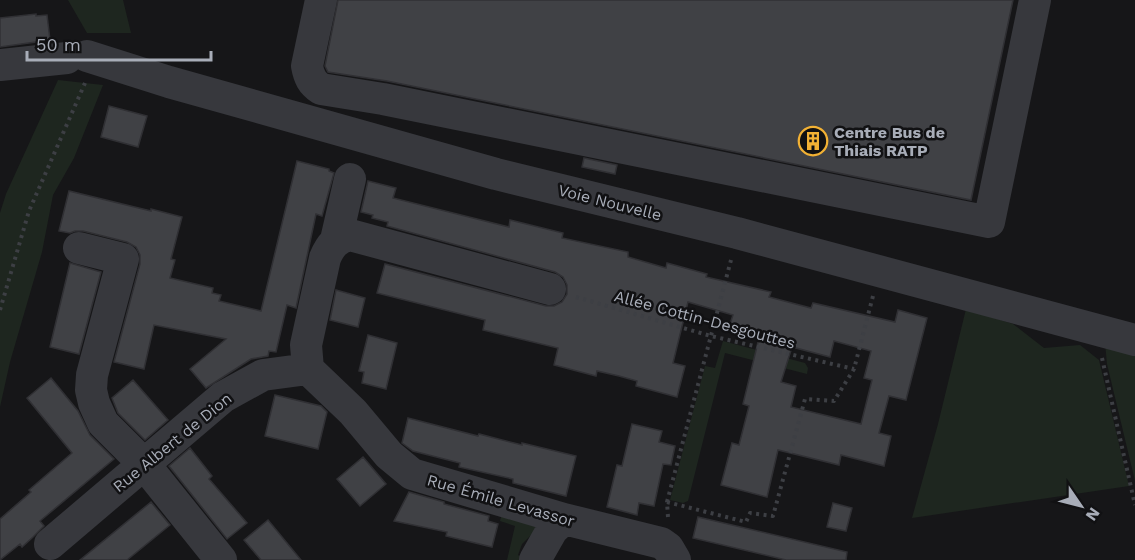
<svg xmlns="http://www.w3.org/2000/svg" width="1135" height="560" font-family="'Work Sans',sans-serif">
<rect width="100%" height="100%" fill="#161618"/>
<path fill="#1e261f" d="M68,0H123L131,33H87Z
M58,80L103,85L74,158L53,195L42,252L10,362L0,407V213L6,194Z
M966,309L1013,324L1044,348L1080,345L1099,360L1129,486L912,518L938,424Z
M723,341L805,363L808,368L807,374L725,353L688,501L683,503L670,500L705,366L715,368Z
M1105,342L1135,349V481L1107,364Z
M503,509L545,521L522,544L518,555L524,560H507L515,526L500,521Z"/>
<path fill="#404145" stroke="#303034" stroke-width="1.5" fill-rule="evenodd" d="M338,0H1013L971,200L387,81L328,72L325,66Z
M36,14V16L47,15L50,40L0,47V18Z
M109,106L147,116L138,147L101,137Z
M584,158L617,165L615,174L582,167Z
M297,161L329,169V171L334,173L322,216L316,214L296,308L287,305L276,352L269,351L268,356L251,359L206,388L190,369L226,339L154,325L144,369L114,362L140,264V255L136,247L127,242L83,231H75L70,233L59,231L69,191L151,211V209L182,217L171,259L175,260L170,278L213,288L212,293L221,295L219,301L261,311Z
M368,181L396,188L393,198L509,227L510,220L563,233L562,238L628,252V257L666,268L667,263L707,274L706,277L771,292L769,297L811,308L813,303L895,322L898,310L927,318L906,400L889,396L879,433L891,436L884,466L841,455L839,465L778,450L767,497L721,485L732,443L739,445L749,406L743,404L759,338L728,330L733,315L688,302L673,363L685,366L677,397L636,386L637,381L619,376L597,371L596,376L554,365L558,348L483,330L485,320L377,293L385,264L546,306H554L562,302L567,294V285L563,277L555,272L387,226L388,222L372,218L373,215L361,212ZM834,341L871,351L864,378L872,380L861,424L791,407L796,386L781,382L792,347L830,357Z
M70,263L101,272L79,354L50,347Z
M336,290L365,298L358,327L330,320Z
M368,335L397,343L386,389L362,383L364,372L359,371Z
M51,378L78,411L90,435L114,459L40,521L44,526L33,537L22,547L20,544L0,560V519L31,492L29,490L72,453L27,398Z
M133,380L168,420L145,440L118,413L112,398Z
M275,395L321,406L327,412L318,449L265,436Z
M408,418L478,436L479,434L522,445V443L576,456L566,496L513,483V479L459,467L460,463L413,451L402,443Z
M632,424L662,431L659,442L675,446L671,465L663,464L654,506L639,503L637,515L607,507L617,465L622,466Z
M190,448L212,476L209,479L247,523L227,539L169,466Z
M363,457L386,484L360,506L337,479Z
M409,492L444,502V504L489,516L488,521L498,524L492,547L446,536L447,532L394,521Z
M151,502L170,525L127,560H80Z
M833,503L852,508L846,531L827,527Z
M698,517L847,552L846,560H786L693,538Z
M268,520L301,560H261L244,540Z"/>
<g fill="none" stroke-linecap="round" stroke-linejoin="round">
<path stroke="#3d3f44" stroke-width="4" stroke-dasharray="3 4.5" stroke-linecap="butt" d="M576,297L711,336L854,369
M0,310L29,211L85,83
M1102,358L1135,505
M667,502L746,522L750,513L773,516L805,399L834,401L854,369L873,296
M668,517L667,502L731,260"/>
<path stroke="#37383d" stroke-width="32" d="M321,0L307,66C309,77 312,83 321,89L383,99L989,222L1035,0
M87,56L169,82L496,174L737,233L1135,340
M0,65L67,58
M336,240L350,179
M79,248L123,259L92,375L91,390L94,403L103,423L144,464L221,560
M550,289L350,235C336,238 330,246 325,258L306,345L308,369L353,412L389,455L412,474L564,519L661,543L668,548L675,560
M50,544L223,397L263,375L308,369
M535,560L552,530L564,519"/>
</g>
<defs>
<g id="building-ring" transform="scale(1.5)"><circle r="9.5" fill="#111113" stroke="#f2b134" stroke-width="1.5"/><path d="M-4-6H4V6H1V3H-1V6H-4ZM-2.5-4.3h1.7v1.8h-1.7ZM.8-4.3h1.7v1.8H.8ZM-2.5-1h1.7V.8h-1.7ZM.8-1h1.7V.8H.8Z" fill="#f2b134"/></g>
</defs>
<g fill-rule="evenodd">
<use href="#building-ring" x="813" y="141"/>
</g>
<g text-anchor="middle" stroke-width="5" stroke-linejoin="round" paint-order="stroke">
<g font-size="16" font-weight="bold" fill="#a8adb8" stroke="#111113" text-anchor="start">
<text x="834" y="138">Centre Bus de<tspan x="834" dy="18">Thiais RATP</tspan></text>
</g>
<g font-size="16" fill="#a8adb8" stroke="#111113">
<text transform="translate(610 202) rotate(14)" y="6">Voie Nouvelle</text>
<text transform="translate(705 319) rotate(15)" y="6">Allée Cottin-Desgouttes</text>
<text transform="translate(172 442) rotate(-39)" y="6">Rue Albert de Dion</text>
<text transform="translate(501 500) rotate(16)" y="6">Rue Émile Levassor</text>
</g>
</g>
<g transform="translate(1081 506) rotate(125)" stroke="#111113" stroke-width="4.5" paint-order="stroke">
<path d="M0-4.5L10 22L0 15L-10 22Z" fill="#a8adb8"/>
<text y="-9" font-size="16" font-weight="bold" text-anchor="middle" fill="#a8adb8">N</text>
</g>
<path d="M27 51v9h184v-9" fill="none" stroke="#a8adb8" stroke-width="3"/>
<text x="36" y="51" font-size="18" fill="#a8adb8" stroke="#111113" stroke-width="4.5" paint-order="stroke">50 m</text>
</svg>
